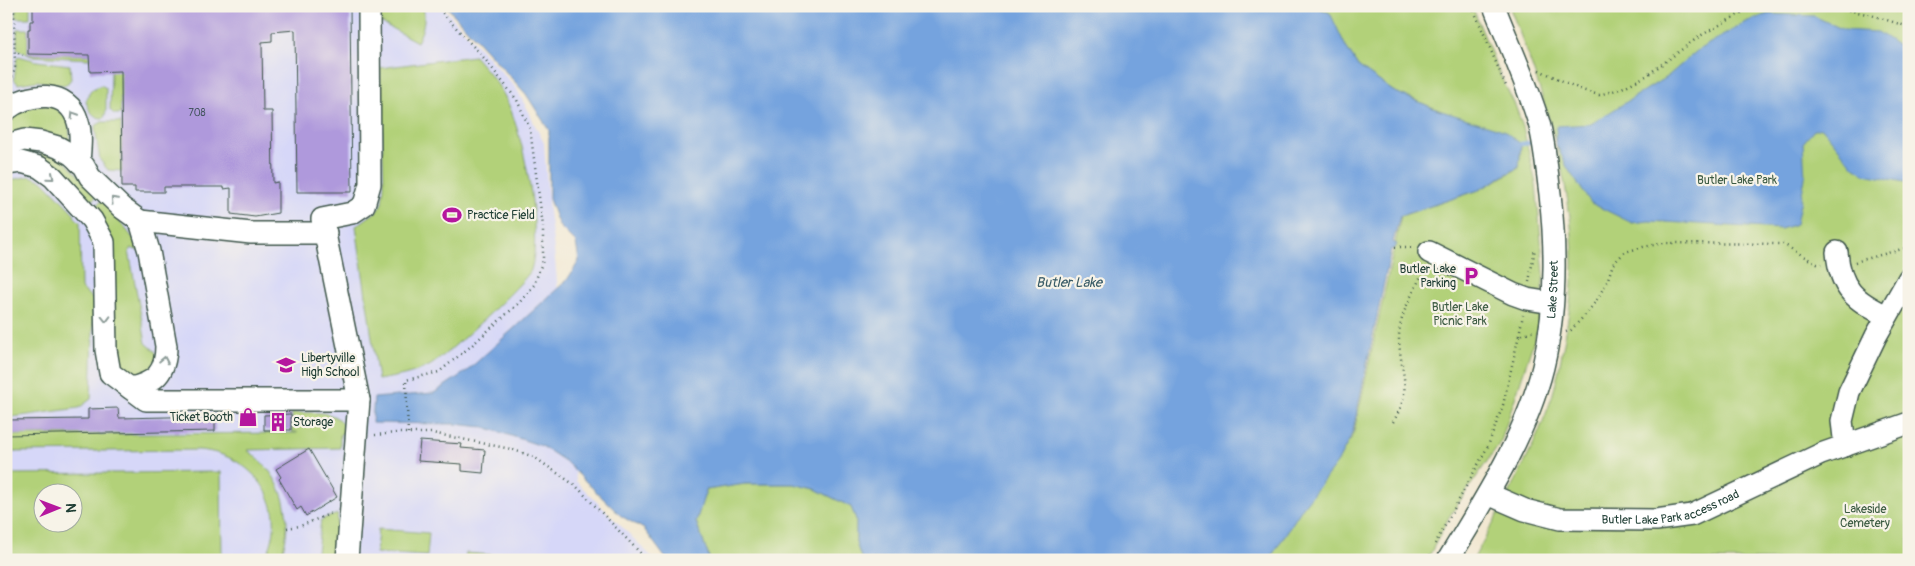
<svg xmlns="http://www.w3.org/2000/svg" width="1915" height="566" font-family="Pangolin,sans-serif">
<rect width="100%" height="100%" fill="#f7f3e8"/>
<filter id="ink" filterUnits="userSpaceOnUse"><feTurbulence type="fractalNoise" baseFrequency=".02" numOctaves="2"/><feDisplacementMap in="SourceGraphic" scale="10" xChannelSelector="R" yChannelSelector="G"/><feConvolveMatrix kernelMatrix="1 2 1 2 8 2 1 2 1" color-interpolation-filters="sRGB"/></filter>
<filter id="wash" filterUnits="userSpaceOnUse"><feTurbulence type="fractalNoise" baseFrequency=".0096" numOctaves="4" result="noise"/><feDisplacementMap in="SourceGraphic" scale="20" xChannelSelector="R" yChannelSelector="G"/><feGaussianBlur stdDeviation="1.12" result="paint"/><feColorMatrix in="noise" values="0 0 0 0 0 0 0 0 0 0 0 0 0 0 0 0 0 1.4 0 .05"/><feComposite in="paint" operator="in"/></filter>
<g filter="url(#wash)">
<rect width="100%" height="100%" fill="#f2e8d2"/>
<path fill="#d6d7f8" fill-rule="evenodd" d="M6,6H442L517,89L544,143L549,211L554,249L576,481L655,560H6ZM42,494H72V524H42Z"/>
<path fill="#b2d179" stroke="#688756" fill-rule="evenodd" d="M16,6H30V18H16Z
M392,6H423C426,19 423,31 417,42L382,23H376L375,11H382Z
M1315,6H1472L1500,75L1515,105L1523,127L1536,184L1544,274L1537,331L1501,441L1449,517L1427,560H1269L1302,507L1353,436L1401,216L1479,190L1519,168L1521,144L1393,91L1358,66L1346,47Z
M1509,6H1909V560H1473C1499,511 1528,463 1547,411C1555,391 1559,369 1563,348C1568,321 1572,294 1573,266C1574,183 1540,82 1509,6Z
M17,29H28V54L86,55L95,50L90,59L31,56L17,49Z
M6,54L13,58L10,80L6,93Z
M19,56L37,61L70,65L71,79L67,84L63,85L37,81L18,84L14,79L17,57Z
M474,56C485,69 496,80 504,95C523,129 543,233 531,270C528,280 441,361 429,366C413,374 396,377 378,380L356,226L377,211L382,203L384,186L380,68Z
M121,64V114H114L110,110L111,71Z
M101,85L106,88V112L104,118C94,119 88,110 86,101L91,90Z
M51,105L68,118L71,143L8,133L7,130L15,115L24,107Z
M102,122H121L122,171L108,170L100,160L95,129V126Z
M41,150L62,158L98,195L88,204L41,157Z
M30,176L43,181L75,214L74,216L80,222L81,288L94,300L91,399L79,408L6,418V181Z
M102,200L134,239L139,251L131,248L129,251L146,343L155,351L158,357C148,376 140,381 119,371L92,209Z
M292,413C310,413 342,407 345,433L340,434V448L247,450C254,455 261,461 267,468C288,493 293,530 279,560H264C294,508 254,454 199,450L6,452V435L297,433V432H292Z
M221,472L222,560H6V474ZM42,494H72V524H42Z
M745,484H794L815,489L851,507L856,519V543L862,560H710L696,521L706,490Z
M338,514L333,560H316L321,520L325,518Z
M378,529L429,533L427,556L376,553Z
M466,553L491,555L511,560H465Z"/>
<path fill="#74a3de" stroke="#4a7089" d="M446,6H1315L1330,13L1346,47L1358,66L1393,91L1438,110L1503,130L1521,144L1519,167L1479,190L1400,216L1393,242L1397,244L1394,250L1391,249V250L1352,435L1337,463L1303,507L1269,560H862L856,543V519L851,507L815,489L794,484H745L706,490L696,522L710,560H667L644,529L621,516L565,461L542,446L484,427L455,424L372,423L374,398L434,393L467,371L567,280L579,261L576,243L559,226L549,199V130L526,94Z
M1768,14L1814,16L1844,30L1878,32L1909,53V183L1865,174L1854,167L1822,128L1814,130L1803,143L1805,178L1796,224L1781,229L1649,221L1632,223L1591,203L1568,169L1555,142L1557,126L1591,124L1668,76L1698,50L1748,21Z"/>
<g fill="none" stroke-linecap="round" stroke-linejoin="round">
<path stroke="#74a3de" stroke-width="4.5" d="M1521,144L1537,142"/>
</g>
<g id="blocks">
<path fill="#af99dc" d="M33,6H350L352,192H297L295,30L272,32V41L262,42L263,111H272L273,183L278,182V213L255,217L231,214V188L224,189V187H164V192H135V187H122L121,71L90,72L89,55L28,54V29H30V21H33Z
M118,408L119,418L215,416V431L6,435V420L88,419V409Z
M291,414V430H264V415Z
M420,441L462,444L461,448L485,450L483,473L462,471V464L418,461Z
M309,449L337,497L306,516L301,507L297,510L279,479L281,477L276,469Z"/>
</g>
</g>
<g filter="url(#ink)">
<use href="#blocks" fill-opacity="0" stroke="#3f574c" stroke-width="1"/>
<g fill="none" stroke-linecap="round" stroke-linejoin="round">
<g stroke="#3f574c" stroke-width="24">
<g id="minor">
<path d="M6,110C28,92 69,88 78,122C82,135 80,149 79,162"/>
<path d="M6,145L24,140L41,142L58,147L72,155L84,166L90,177L122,208L140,221L149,251L166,346C166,373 155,383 130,388"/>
<path d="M6,164L21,162L39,167L53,177L92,220L104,242L106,350L110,373L146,400H359L322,219L352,213L364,205L370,184L369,6"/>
<path d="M140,221L251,233H326"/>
<path d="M1429,252L1513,294L1527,299L1552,303"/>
<path d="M1837,252C1840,289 1855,301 1887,316"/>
<path d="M1845,446L1842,421L1849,392L1876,336L1909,278"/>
<path id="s1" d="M1488,494L1525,510L1560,519L1656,520L1692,515L1821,454L1909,423"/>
<path d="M347,560L359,400"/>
<path id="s2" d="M1448,560C1485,499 1526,436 1543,367C1556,313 1556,249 1550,194C1547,171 1545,145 1539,123C1527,83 1509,45 1494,6"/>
</g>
</g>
<path stroke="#3f574c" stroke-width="2.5" stroke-dasharray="1 4" stroke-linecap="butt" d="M1472,6L1506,86
M1829,6L1871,15L1909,27
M18,53L23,55
M1539,70L1582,90L1599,95L1620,89L1646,76L1700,36L1745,11L1763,6
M10,87L15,67L14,6
M1395,247H1412
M1855,262L1909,247
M1529,282L1535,248
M1566,332L1571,330L1587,313L1596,301L1607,282L1613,264L1625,252L1643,247L1664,243L1783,244L1817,264H1822
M1519,335L1523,315
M1393,422C1414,388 1400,373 1399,338C1399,313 1415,291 1424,269
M408,433L406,380L439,372L471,346L519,303L534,285L543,260V226L530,129L517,100L484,58L436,6
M375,435L396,433H432L511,449L534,457L576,486L647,560
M287,528L300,526L332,513
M1435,544L1488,446L1503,405L1519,335L1534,331
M1428,560L1431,553"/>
<use href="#minor" stroke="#fff" stroke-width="21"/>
</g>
<defs><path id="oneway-chevron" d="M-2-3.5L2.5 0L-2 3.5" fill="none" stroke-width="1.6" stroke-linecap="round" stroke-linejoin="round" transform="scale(1.25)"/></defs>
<g stroke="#8f9e9a">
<use href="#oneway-chevron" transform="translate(74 115) rotate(-122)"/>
<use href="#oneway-chevron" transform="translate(51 177) rotate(41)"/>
<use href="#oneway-chevron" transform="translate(114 200) rotate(-133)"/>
<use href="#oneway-chevron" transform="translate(106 319) rotate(89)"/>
<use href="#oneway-chevron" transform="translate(164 360) rotate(-79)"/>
</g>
</g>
<defs>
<g id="stadium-bare" transform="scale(1.5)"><path d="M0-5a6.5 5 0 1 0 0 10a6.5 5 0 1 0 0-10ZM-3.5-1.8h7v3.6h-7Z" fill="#b5179e" stroke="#f7f3e8" stroke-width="2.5" paint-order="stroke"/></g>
<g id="parking-bare" transform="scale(1.5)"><path d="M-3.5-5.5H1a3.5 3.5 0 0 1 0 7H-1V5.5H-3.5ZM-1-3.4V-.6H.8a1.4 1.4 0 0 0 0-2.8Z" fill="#b5179e" stroke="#f7f3e8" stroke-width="2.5" paint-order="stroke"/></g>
<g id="school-bare" transform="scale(1.5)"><path d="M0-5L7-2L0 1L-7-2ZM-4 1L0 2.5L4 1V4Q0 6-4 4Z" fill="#b5179e" stroke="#f7f3e8" stroke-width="2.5" paint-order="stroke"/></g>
<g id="shop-bare" transform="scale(1.5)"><path d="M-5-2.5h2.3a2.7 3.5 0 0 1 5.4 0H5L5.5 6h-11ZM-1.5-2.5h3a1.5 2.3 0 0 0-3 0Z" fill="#b5179e" stroke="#f7f3e8" stroke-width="2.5" paint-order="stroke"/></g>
<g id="building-bare" transform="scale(1.5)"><path d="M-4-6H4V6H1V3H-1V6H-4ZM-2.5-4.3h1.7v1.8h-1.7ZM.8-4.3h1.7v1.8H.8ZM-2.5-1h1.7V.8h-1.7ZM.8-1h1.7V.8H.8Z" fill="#b5179e" stroke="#f7f3e8" stroke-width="2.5" paint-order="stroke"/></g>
</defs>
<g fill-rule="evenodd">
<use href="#stadium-bare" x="452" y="215"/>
<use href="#parking-bare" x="1471" y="276"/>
<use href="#school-bare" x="286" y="365"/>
<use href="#shop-bare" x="248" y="417"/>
<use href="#building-bare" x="278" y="422"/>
</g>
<g text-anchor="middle" stroke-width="4.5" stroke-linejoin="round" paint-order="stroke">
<g font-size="10" fill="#43545e">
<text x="197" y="116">708</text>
</g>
<g font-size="12" fill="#3c5b42" stroke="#f7f3e8">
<text x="1737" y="184">Butler Lake Park</text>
<text x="1460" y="311">Butler Lake<tspan x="1460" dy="14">Picnic Park</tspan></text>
<text x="1865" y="513">Lakeside<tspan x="1865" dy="14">Cemetery</tspan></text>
</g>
<g font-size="12" fill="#1f3d34" stroke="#f7f3e8" text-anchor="start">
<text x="467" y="219">Practice Field</text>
<text x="1456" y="273" text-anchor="end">Butler Lake<tspan x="1456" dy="14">Parking</tspan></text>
<text x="301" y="362">Libertyville<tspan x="301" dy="14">High School</tspan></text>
<text x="233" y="421" text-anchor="end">Ticket Booth</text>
<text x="293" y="426">Storage</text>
</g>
<g font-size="12" fill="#1f3d34" stroke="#f7f3e8">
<text dy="4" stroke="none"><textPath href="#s2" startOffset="294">Lake Street</textPath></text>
<text dy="4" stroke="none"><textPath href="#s1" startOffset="189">Butler Lake Park access road</textPath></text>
</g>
<g font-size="14" font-style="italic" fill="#395c67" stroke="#f7f3e8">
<text x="1069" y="287">Butler Lake</text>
</g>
</g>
<rect width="1915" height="566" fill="none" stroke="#f7f3e8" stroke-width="25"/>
<g transform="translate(58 508) rotate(89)"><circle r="24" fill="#f7f3e8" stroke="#a1aaa0"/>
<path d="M0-4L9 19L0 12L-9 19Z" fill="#b5179e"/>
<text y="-8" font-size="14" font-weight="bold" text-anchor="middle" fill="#1f3d34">N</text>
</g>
</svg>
